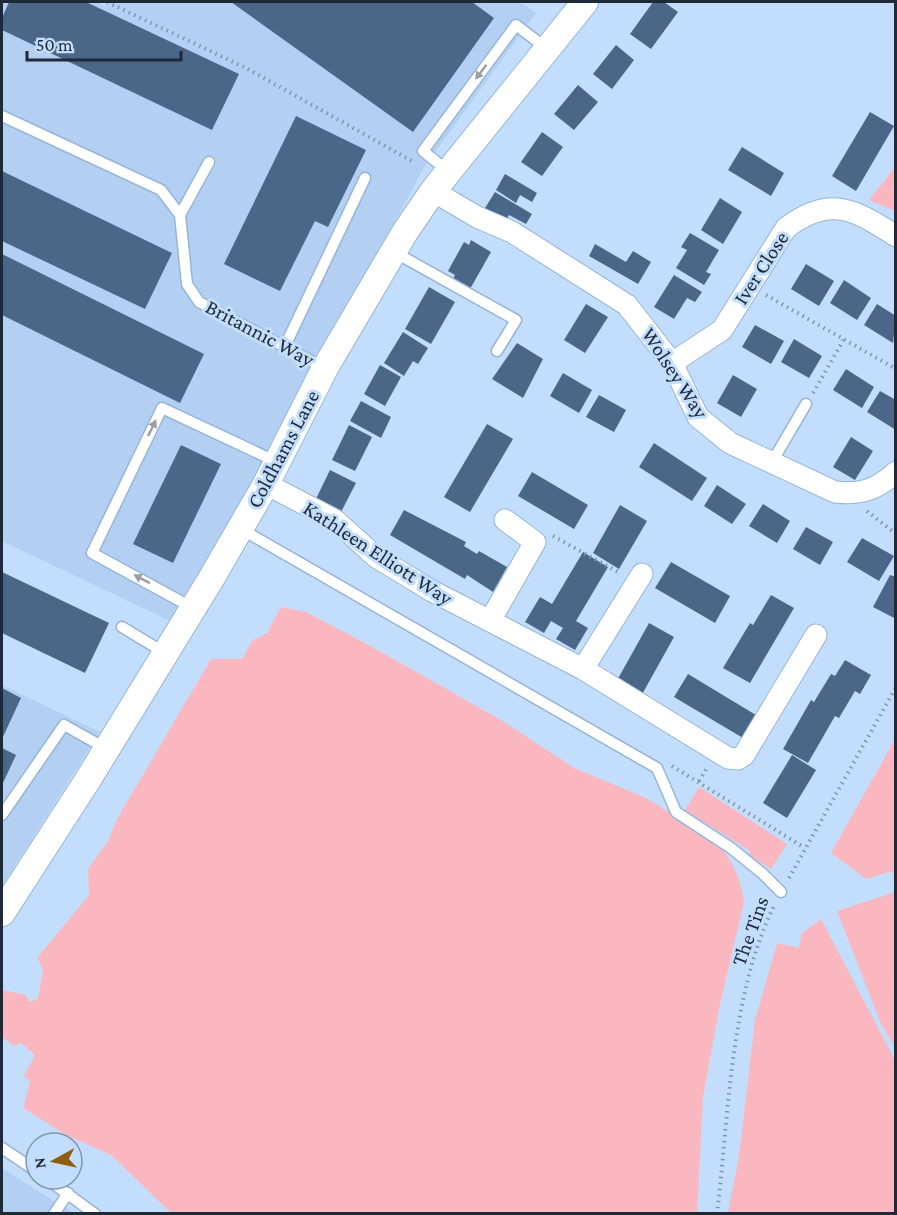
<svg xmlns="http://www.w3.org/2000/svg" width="897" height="1215" font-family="'Crimson Pro',serif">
<rect width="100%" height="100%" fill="#c3defc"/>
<path fill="#b3d0f2" d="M2,2H97L105,6L108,2H520L536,13L425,166L227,528L170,621L2,541Z
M2,685L100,732L2,886Z
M2,1168L73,1213H2Z"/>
<path fill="#fbb7bf" d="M895,167V211L869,200Z
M281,607L306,612L367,644L501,720L574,768L646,798L716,841C732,859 741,879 744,902L719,1009L703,1098L697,1213H171L111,1155L66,1135L23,1108L30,1081L24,1076L35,1055L21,1043L14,1046L2,1037V990L26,995L30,1002L38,998L43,969L37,958L89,895L88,869L108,841L117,819L211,659H242L252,641L267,633Z
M895,739V1047L881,1024L837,911L895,892L893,871L866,879L831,853Z
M699,787L787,844L771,869L749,855L750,851L685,810Z
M821,919L895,1060V1213H728L739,1156L755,1020L777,943L799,948L802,933Z"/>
<path fill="#4a6788" d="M9,2H86L239,74L212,130L2,30V18Z
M231,2H472L494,18L413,132Z
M653,2H664L678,12L651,49L630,34Z
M616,45L634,60L612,89L593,74Z
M578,85L598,102L574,130L554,114Z
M870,112L894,126L856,191L832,176Z
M296,116L366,150L328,227L315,221L280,291L224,264Z
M542,132L563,147L542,176L521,162Z
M742,147L784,173L771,196L728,170Z
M2,171L172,253L145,309L2,241Z
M505,174L537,193L532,202L520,195L516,203L496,190Z
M495,192L532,214L526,224L509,215L506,221L485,208Z
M720,198L742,212L723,244L701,230Z
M690,233L719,250L706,272L711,274L704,285L676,268L687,250L681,247Z
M471,240L491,252L470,289L453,279L455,275L448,271L464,242L469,245Z
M595,244L626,262L633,251L651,262L638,284L589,256Z
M2,254L204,354L180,403L2,315Z
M806,264L834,281L819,306L791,289Z
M674,275L702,292L695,302L687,298L674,319L654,307Z
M844,280L871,298L857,320L830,303Z
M429,287L455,302L431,344L405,329Z
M586,304L608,317L585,353L564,340Z
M877,304L896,316L893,343L864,325Z
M755,325L784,341L771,364L742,347Z
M403,332L428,348L418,364L413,361L404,376L384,363Z
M794,339L822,356L809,378L781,362Z
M517,343L543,359L523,398L492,379Z
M380,365L401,377L385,406L364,394Z
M846,369L874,387L862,408L833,390Z
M563,373L592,390L579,413L550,396Z
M733,375L757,389L741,417L717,403Z
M880,391L896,400V430L867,412Z
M599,395L626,410L614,432L586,417Z
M361,401L391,417L381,438L350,421Z
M487,424L513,439L470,512L444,497Z
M349,425L372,437L355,471L332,460Z
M851,437L873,451L855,480L833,467Z
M654,443L707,478L692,501L639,467Z
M181,445L221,464L173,563L133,544Z
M330,470L356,483L339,516L314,503Z
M532,472L588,505L574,529L518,496Z
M717,485L746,504L732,524L704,506Z
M763,504L790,521L777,543L749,526Z
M620,505L647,521L619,569L593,553Z
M404,510L466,542L464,546L477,554L479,551L507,567L493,592L467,575L465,579L390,535Z
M806,527L833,542L820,565L793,549Z
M862,538L894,556L879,581L847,562Z
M583,552L608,567L576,621L588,628L575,650L556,639L563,628L551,621L544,633L525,622L540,597L552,604Z
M671,562L730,596L715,623L655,588Z
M2,572L109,623L85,673L2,633Z
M890,575L896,577V619L873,607Z
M771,595L794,608L750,683L723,668L750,623L753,625Z
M649,623L674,637L640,698L615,684Z
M845,660L871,675L860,694L855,691L839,718L835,716L808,763L783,749L811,700L814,702L831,674L835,676Z
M688,674L756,715L743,738L674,697Z
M2,688L21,698L2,739Z
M2,748L16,755L2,785Z
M792,755L816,770L787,818L763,803Z"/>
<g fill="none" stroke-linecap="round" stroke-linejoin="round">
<g stroke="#95b5d8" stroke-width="13">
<path id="service" d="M2,116L161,190L180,215
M209,162L180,215L187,284L199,302L325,368
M449,172L423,151L516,25L546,48
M394,252L516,320L497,351
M285,346L365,178
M772,462L806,404
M241,529L657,768L676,812L731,848L762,873L781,892
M193,608L92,553L162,408L277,462
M122,627L165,653
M2,815L64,725L107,749
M2,1148L36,1171
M47,1179L95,1214
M54,1214L68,1193"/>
</g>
<g stroke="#95b5d8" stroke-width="23">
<path id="minor" d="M433,191L477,217L512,232L627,305L672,363L698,417L730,443L835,492C861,495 876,490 896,472
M672,363L722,330L786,228C830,195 854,209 896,236
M266,484L335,520L376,557L432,591L583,669L728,758L738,759L744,755L816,635
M491,619L535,542L505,520
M583,669L642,574"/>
</g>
<g stroke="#95b5d8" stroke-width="28">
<path id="tertiary" d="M2,913L89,778L211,579L266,484L325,368L405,232L433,191L585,2"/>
</g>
<path stroke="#8095ac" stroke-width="4" stroke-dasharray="1.5 4.5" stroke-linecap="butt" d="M107,2L246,68L412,161
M766,295L896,369
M813,393L844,339
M867,511L896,534
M553,536L620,573
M672,766L805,848
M699,781L708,766
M789,878L896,687
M717,1214C729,1114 730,994 775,904"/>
<use href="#service" stroke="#fff" stroke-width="10"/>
<use href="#minor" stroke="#fff" stroke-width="21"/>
<use href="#tertiary" stroke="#fff" stroke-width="26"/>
</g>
<defs><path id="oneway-solid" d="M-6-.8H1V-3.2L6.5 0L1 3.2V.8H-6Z" transform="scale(1.5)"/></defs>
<g fill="#9a9fa5">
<use href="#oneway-solid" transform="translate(481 72) rotate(127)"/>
<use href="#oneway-solid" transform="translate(152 428) rotate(-64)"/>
<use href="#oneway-solid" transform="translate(142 579) rotate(-153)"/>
</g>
<g text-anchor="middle" stroke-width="6" stroke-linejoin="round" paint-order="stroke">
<g font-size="21" fill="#1e2a38" stroke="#c3defc">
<text transform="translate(761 268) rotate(-57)" y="7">Iver Close</text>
<text transform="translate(260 333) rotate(28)" y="7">Britannic Way</text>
<text transform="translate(675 373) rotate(57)" y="7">Wolsey Way</text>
<text transform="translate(283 449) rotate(-62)" y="7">Coldhams Lane</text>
<text transform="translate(378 553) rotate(33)" y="7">Kathleen Elliott Way</text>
<text transform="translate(750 931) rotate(-70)" y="7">The Tins</text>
</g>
</g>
<rect width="897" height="1215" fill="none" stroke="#1e2a38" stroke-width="6"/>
<g transform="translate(54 1161) rotate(262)"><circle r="28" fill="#c3defc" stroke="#8196ae" stroke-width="1.5"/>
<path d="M0-4.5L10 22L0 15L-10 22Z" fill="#905d0c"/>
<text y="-9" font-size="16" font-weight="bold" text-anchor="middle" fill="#1e2a38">N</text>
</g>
<path d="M27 51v9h154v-9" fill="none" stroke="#1e2a38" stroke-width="3"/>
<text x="36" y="51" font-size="18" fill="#1e2a38" stroke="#c3defc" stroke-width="4.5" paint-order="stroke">50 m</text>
</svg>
